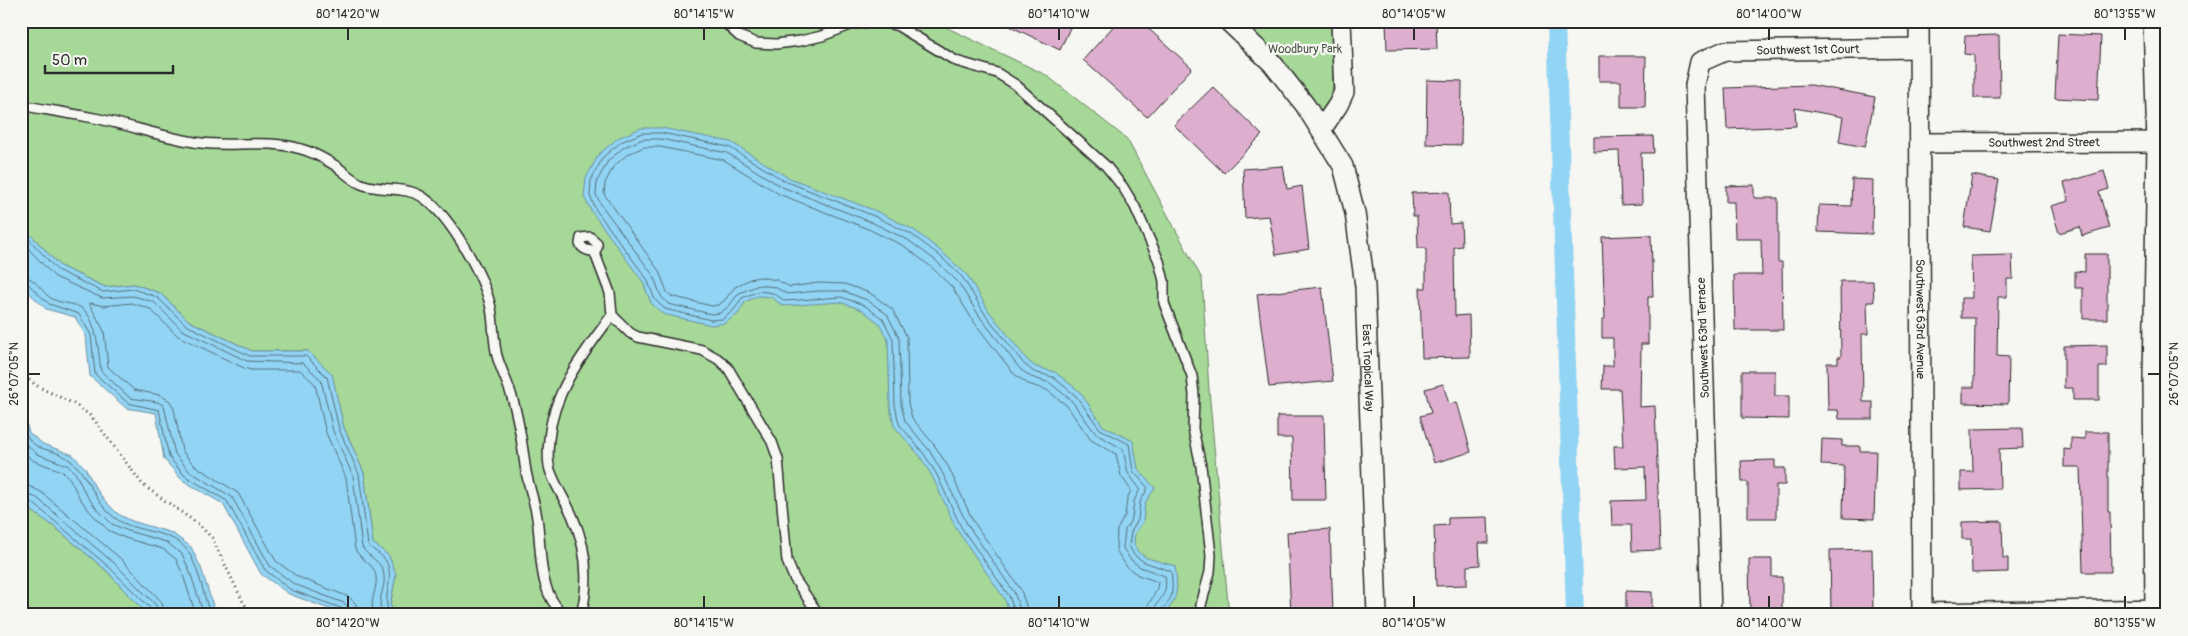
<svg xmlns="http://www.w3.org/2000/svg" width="2188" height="636" font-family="Pangolin,sans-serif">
<rect width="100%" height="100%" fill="#f6f6f2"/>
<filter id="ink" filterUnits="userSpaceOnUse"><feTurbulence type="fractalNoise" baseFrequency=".02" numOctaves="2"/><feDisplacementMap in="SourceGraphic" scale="10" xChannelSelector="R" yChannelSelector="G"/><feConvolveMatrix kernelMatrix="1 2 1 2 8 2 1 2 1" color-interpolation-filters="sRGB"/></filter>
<g filter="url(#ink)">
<path fill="#a6d898" stroke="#688262" d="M21,21H933L1046,75L1127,139L1202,279L1209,390L1229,615H396L390,605L396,575L389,556L373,544L364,473L344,428L331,374L308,351H252L189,321L160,293L134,284L105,287L60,266L30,234L21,221Z
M1240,21H1331L1333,85L1331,101L1322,116Z
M21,503L56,528L107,571L134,601L149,615H21Z"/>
<path fill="#92d4f3" stroke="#6990a3" d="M641,128H662L731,142L787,177L876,211L914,230L942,252L967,275L989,311L1028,361L1036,367L1055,372L1080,392L1103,426L1133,441L1138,469L1155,488L1145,503L1143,522L1135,533L1134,544L1138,552L1147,558L1175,566C1178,588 1179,599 1163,615H1011L1004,598L957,530L933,478L920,456L894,426L890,406L888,340L879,323L862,310L840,302L783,306L771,297L758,296L745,302L738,314L725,323L711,325L663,314L651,303L643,282L592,212L584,197L586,178L599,154L618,138Z
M21,221L30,234L60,266L105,287L134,284L160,293L189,321L252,351H308L332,374L344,428L364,473L373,543L389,556L396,575L390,605L396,615H345L289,594L261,574L223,504L182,480L164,459L156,413L126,408L90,376L86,336L75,317L46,309L21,285Z
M21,404L29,433L43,444L73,455L85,468L95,487L105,501L118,514L132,521L172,533L191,547L201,568L216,615H149L134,601L107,571L56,528L21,503Z"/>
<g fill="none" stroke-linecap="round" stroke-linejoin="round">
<path stroke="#546f7b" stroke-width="1" d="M21,230L57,270L103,292L133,289L157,297L186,325L250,356H306L327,377L339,429L359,474L368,545C373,551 382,554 386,561C396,581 380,596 390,615
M21,241L55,277L102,298L133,296L154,302L182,330L247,361L303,363L321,380L333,431L353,476L362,547C368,558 382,560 384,575C386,589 375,601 383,615
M21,276C35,276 41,292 52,299C59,303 70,303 78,306C98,315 98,353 101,371L130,398L158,402L164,406L175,454L189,471L232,497L270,566L294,584L344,603L349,608L351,615
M21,282L27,283L49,304L79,314L91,335L95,374L128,403L159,410L169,457L185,476L227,501L265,570L291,590L341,608L344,615
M21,421C31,458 49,443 71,461C89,475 94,503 115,518C136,534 169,528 187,550C197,562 205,599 210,615
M21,440L37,454L67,465L76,474L85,493L96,508L112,524L128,531L166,542L182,554L190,572L204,615
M21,451L34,461L62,471L70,479L79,497L90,512L108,530L125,538L163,549L176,559L183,575L196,615
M21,485L29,486L41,492L120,558L161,601L166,615
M21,492L37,498L114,563L156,605L158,615
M21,499L33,503L110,568L151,609L152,615
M358,615L356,604L349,597L298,577L276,561L238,493L194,465L182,451L174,409L170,401L160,395L134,390L108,367L104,331L90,305V303L104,306L132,303L150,309L178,336L244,368L251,370H300L315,384L326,433L346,478L355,549C360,560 375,564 376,576C378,590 368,601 374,615
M1016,615L1009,596L961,527L937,475L924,454L899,424L895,405L893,339L883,319L864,305L841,297L785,301L773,293L759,291L742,298L734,310L723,319L711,320L665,309L655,300L647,279L596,210L590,196L591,180L603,157L621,142L642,133H662L729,147L785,181L874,216L911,234L939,255L963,278L985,314L1024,364L1034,372L1053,377L1076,396L1100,429L1129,444L1133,471L1148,488L1140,502L1138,520L1131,532L1129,546L1134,555L1144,562L1171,571C1172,581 1174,592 1169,601C1166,607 1161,608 1159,615
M1022,615L1014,592L967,524L942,472L929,450L905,421L901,404L899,338L887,314L867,300L843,291H818L787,294L775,287L759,285L739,293L729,306L720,313L711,314L668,304L661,296L653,275L602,206L596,195L597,181L608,161L624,147L643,139H661L727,153L782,187L871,222L908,240L935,260L958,282L980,317L1020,369L1031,377L1050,383L1071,400L1096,434L1123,449L1128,473L1140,489L1134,501L1132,518L1125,530L1123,548L1130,559L1140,567L1165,576C1169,600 1154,599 1153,615
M1029,615L1021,590L973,521L949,468L935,446L912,418L908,403L907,337L892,309L870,293L845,284L818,283L790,287L777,280L759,277L750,279L735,287L724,301L718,305L712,306L671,296L667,292L659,271L604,194L605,183L614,166L628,154L644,147H660L724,160L779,194L868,229L904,246L930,266L952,287L974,322L1014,374L1028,384L1047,390L1066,405L1091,440L1116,454L1121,476L1131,490L1127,499L1125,515L1117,530L1116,550L1127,567L1138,575L1158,582C1157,597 1146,601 1146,615"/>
<path stroke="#92d4f3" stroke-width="18" d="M1556,21L1575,615"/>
</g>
<path fill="#deaecf" stroke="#2b2b2b" d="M999,21H1073L1060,50Z
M1118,21H1140L1192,68L1147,117L1083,60Z
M1386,21H1436L1437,49L1387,50Z
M2058,34L2101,36L2098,100L2055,98Z
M1999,35L2000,98H1974V55L1964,54L1965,36Z
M1599,56H1646L1645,107H1621V81H1599Z
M1427,80L1462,81L1461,145L1426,144Z
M1811,85L1875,97L1865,147L1839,142L1843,117L1795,108L1796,126L1727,129L1725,88Z
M1213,87L1262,135L1224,173L1174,125Z
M1653,136L1654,153H1641L1642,204L1621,205L1619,151L1594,152V137Z
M1283,166L1287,189L1302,186L1309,249L1276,255L1269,216L1245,218L1243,169Z
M2104,171L2109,189L2099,192L2109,228L2082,236L2080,227L2059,233L2051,206L2069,201L2064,183Z
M1972,175L1999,180L1990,231L1964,227Z
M1852,179L1873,180L1872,234L1818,232L1819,205L1851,206Z
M1754,185V198H1778V262H1782L1783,330H1735L1734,275H1762L1761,239H1735L1734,202H1726V186Z
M1449,192L1450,224L1461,223L1462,246L1454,247L1455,316L1469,315L1470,357L1422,358L1420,288H1426V248H1418L1417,216H1413L1412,193Z
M1651,235L1653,297H1648V344H1641L1640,407L1655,406L1660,550L1632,551L1631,525H1612L1611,501L1646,500L1645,467L1615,468L1614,446H1623L1620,389H1602L1603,366H1613V338H1602V319H1605L1602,237Z
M2085,254H2107V319H2083V288H2075V271L2085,272Z
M2012,255L2013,279H2007V297H1998L1997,356L2009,357L2008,404L1963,403V387H1974L1975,318H1961V298H1972L1971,256Z
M1840,281H1873L1874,302H1867L1868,334H1862L1863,402H1873V419H1839L1838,410H1828L1827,363H1838V357H1841Z
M1322,287L1333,381L1269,387L1257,294Z
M2107,345V367H2099V400H2073V388H2064V346Z
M1742,371H1775V396H1789V419L1742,418Z
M1443,384L1449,404L1457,402L1471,452L1434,463L1420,416L1431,413L1425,389Z
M1277,416H1324L1326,500H1293L1292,438H1277Z
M2022,428L2023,448L1999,449L2000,489L1961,490V472H1973L1972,429Z
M2085,432H2108V512H2110L2111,572H2083L2080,467H2064V449L2071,450V438L2085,439Z
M1822,439L1842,440V446H1860V451H1876L1874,519L1843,518L1844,466L1821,465Z
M1775,460V468H1785V485H1776V518H1748V482H1742L1741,461Z
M1488,517L1489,543H1479L1480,565L1467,566V585L1436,586L1434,526L1448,525V518Z
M2002,521L2003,558H2008V572L1972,573L1971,539H1962V522Z
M1330,529L1333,614H1291L1287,532Z
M1872,549L1873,613L1831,614L1830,550Z
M1749,559H1772V577H1782V615H1750Z
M1626,591L1652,592V615H1626Z"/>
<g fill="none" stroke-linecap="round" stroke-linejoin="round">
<g stroke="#2b2b2b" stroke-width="12">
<path id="service" d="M723,21L739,36L756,43L776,44L800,41L822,36L853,24L868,22H883L898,26L956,61L997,73L1016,85L1106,166L1123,187L1135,207L1159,261L1164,281V303L1192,376L1194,395L1193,429L1201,466L1211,555L1210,572L1201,605V615
M21,105C45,110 70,113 94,118C130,125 164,138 201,143C234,147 267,139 301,149C313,152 325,159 336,166C346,173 352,181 364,185C383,191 407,186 424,198C451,217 484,276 491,308C494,324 493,340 497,356C501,370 508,383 512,397C519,420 522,442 525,465C527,482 533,496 536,512C543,546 535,590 564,615
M594,251C588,251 583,250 580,244L581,238L590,237L597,243V248L594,251L610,293L612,315L630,333L638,337L702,350L718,359L728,368L772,442L778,459L787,561L794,578L819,615
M581,615C590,580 587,548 572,515C565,500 555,485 550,470C547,460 548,449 549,439C553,391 584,353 612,315"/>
</g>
<g stroke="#2b2b2b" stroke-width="22">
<g id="minor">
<path id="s1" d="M1228,21L1272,63L1305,105L1343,166L1355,213L1365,286L1377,615"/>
<path id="s2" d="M1919,21L1922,615"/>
<path d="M2153,21L2157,142L2153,378L2155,609"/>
<path d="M1321,130L1338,105L1344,92L1341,21"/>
<path id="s3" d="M1920,143L2167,142"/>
<path d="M1922,613L2167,609"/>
<path id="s4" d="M1711,615L1695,85L1700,62L1725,51L1919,48"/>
</g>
</g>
<path stroke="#2b2b2b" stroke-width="3" stroke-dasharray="1 4" stroke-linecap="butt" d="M21,374L39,387L76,405L92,417L143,485L198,524L212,538L243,602L252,615"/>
<use href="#service" stroke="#f6f6f2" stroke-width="9"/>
<use href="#minor" stroke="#f6f6f2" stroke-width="19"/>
</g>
</g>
<path fill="none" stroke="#2b2b2b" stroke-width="2" d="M348,28V40M704,28V40M1059,28V40M1414,28V40M1769,28V40M2125,28V40M28,374H40M2148,374H2160M348,596V608M704,596V608M1059,596V608M1414,596V608M1769,596V608M2125,596V608"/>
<g text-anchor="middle" stroke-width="4.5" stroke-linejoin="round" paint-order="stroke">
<g font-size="12" fill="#4a5646" stroke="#f6f6f2">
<text x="1305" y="53">Woodbury Park</text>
</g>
<g font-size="12" fill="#2b2b2b" stroke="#f6f6f2">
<text dy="4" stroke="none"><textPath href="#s4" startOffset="664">Southwest 1st Court</textPath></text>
<text dy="4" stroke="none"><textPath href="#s3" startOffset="124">Southwest 2nd Street</textPath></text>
<text dy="4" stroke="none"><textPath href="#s2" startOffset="298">Southwest 63rd Avenue</textPath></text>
<text transform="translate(1703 338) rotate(-92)" y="4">Southwest 63rd Terrace</text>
<text dy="4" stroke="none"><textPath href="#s1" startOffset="390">East Tropical Way</textPath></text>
</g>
</g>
<rect width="2188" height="636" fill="none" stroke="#f6f6f2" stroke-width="55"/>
<path d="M45 65v8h128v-8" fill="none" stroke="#2b2b2b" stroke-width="2.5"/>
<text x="52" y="65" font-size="15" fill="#2b2b2b" stroke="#f6f6f2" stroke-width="4" paint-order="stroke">50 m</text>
<rect x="28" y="28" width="2132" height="580" fill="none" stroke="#2b2b2b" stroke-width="2"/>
<g font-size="12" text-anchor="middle" fill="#2b2b2b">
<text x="348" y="18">80°14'20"W</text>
<text x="704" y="18">80°14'15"W</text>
<text x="1059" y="18">80°14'10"W</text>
<text x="1414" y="18">80°14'05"W</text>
<text x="1769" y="18">80°14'00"W</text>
<text x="2125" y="18">80°13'55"W</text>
<text transform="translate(14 374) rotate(-90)" y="4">26°07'05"N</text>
<text transform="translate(2174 374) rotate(-90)" y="4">26°07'05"N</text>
<text x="348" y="627">80°14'20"W</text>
<text x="704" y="627">80°14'15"W</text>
<text x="1059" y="627">80°14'10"W</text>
<text x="1414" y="627">80°14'05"W</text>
<text x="1769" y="627">80°14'00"W</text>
<text x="2125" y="627">80°13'55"W</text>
</g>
</svg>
